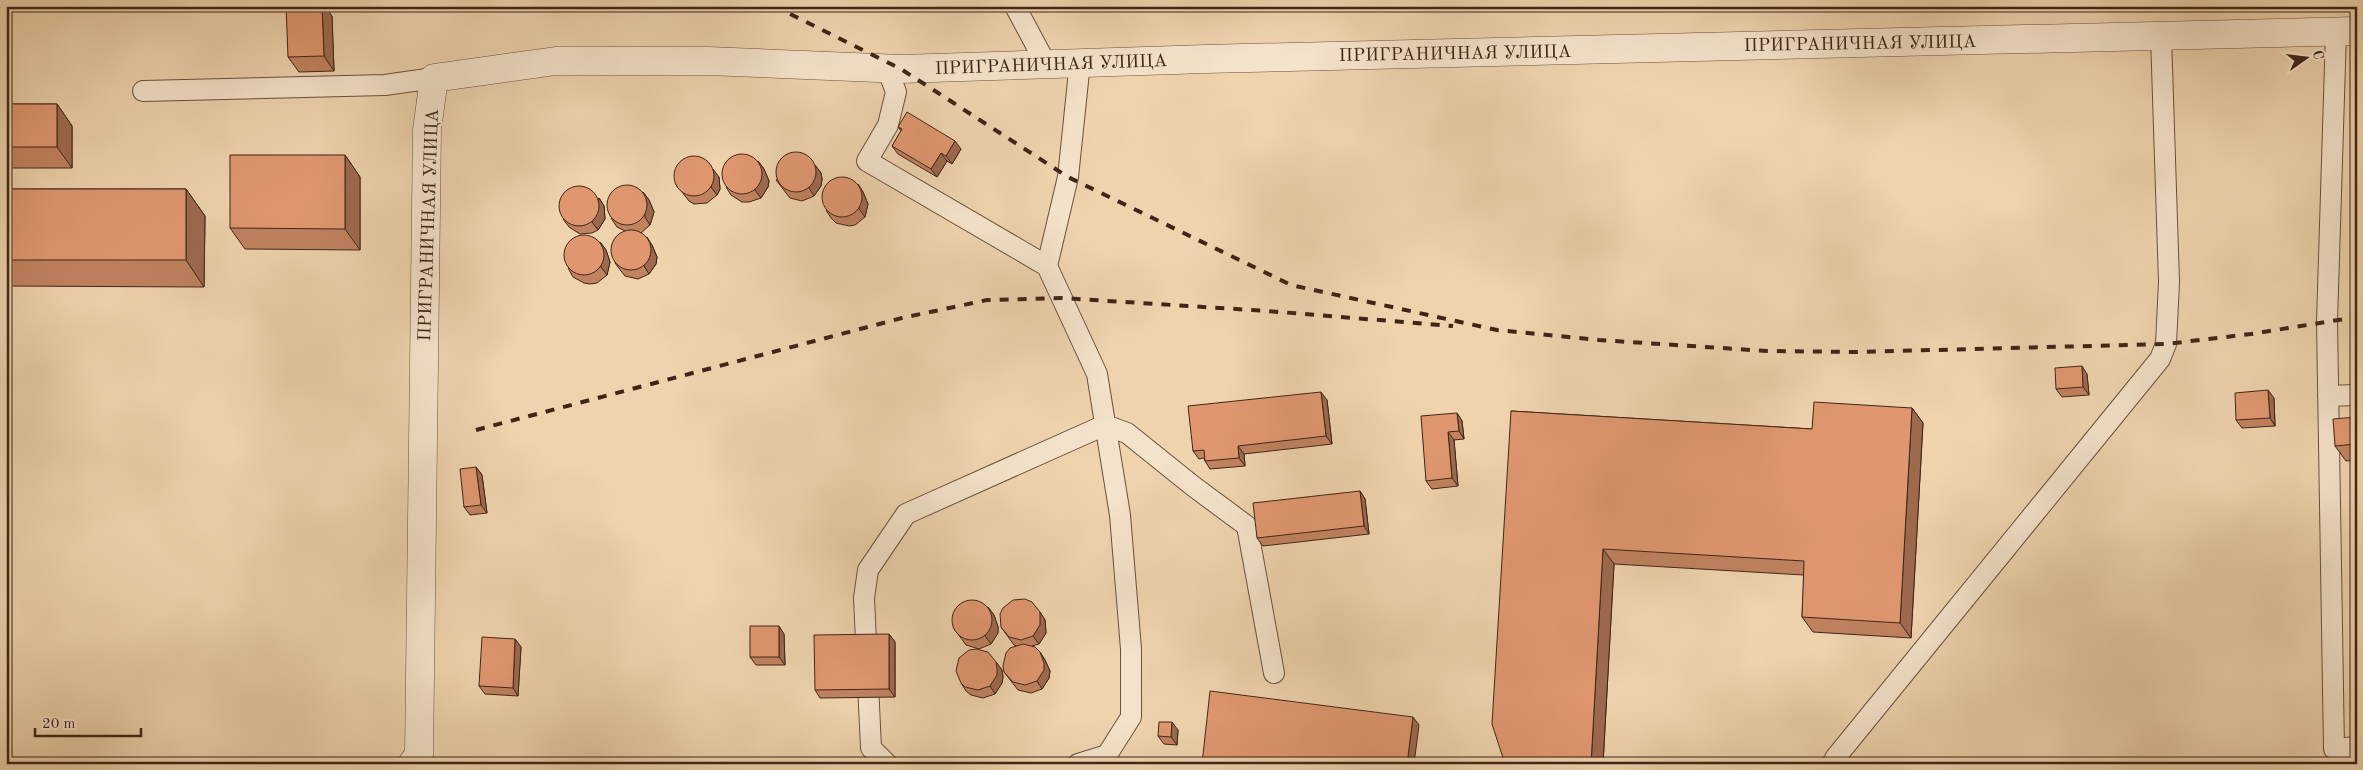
<svg xmlns="http://www.w3.org/2000/svg" width="2363" height="770" font-family="'Old Standard TT',serif">
<rect width="100%" height="100%" fill="#eed3ad"/>
<filter id="stains"><feTurbulence type="fractalNoise" baseFrequency=".004" numOctaves="4"/><feColorMatrix values="0 0 0 0 .2 0 0 0 0 .09 0 0 0 0 .02 0 0 0 .5 -.17"/></filter>
<radialGradient id="worn" r=".72"><stop offset=".6" stop-color="#630" stop-opacity="0"/><stop offset="1" stop-color="#630" stop-opacity=".3"/></radialGradient>
<g fill="none" stroke-linecap="round" stroke-linejoin="round">
<g stroke="#6b503e" stroke-width="22">
<path id="lane" d="M1015,6L1046,64
M2336,32L2327,322L2334,749L2357,747
M887,68L896,92L888,125L867,161L1047,266L1097,374L1120,515L1131,649V717L1107,755L1078,764
M143,91L385,85L434,78
M1047,266L1068,177L1080,62
M2328,396L2357,395
M887,764L871,748L864,598L868,570L906,514L1105,425L1127,433L1193,486L1247,526L1274,673
M1832,764L1836,757L2160,359L2166,344L2169,282L2161,36"/>
</g>
<g stroke="#6b503e" stroke-width="29">
<path id="street" d="M412,764L419,755L427,130L434,78L556,61H708L901,69L1205,59L2357,31"/>
</g>
<use href="#lane" stroke="#f4e2ca" stroke-width="20"/>
<use href="#street" stroke="#f4e2ca" stroke-width="28"/>
<path stroke="#3f2519" stroke-width="4" stroke-dasharray="9 9" stroke-linecap="butt" d="M774,6L901,69L1068,177L1291,285L1497,330L1599,340L1767,351L1857,352L2166,344L2251,334L2357,317
M476,430L902,318L987,300L1062,298L1267,311L1453,326"/>
</g>
<path fill="#c18260" stroke="#3f2519" d="M332,16L334,71L299,72L288,57Z
M6,104H57L72,126V168H6Z
M898,127L961,149L952,164L947,161L937,177L898,154L892,146L901,131Z
M345,155L360,177V250L245,249L230,228Z
M758,161L764,169L769,181L768,187L761,198L749,202H742L731,195L726,187Z
M815,165L821,173L822,179L821,186L814,196L802,201L790,198L776,180Z
M719,177L720,189L717,195L707,203L694,204L689,201L675,183Z
M858,184L863,192L868,204L865,217L855,225L849,226L836,223L831,218L826,210Z
M6,189H186L205,216L204,287L6,286Z
M643,192L649,200L654,212L650,225L641,233L652,245L657,257L656,264L649,274L638,279L625,276L621,271L615,263L625,231L617,227L611,218Z
M599,198L604,206L605,219L598,230L592,233L580,234L569,227L563,219Z
M600,242L606,250L610,262L607,275L597,283L590,284L584,283L573,277L568,268Z
M2087,374L2089,395L2062,397L2056,389Z
M2274,398L2275,426L2242,428L2236,420Z
M1327,400L1332,444L1244,454L1245,466L1210,469L1205,461L1204,458L1199,459L1193,451Z
M1912,408L1923,423L1911,638L1813,632L1802,617L1804,575L1614,564L1603,764L1511,411L1812,429Z
M1457,413L1462,421L1464,439L1454,440L1458,486L1432,489L1426,481Z
M2357,417V460L2346,461L2335,446Z
M476,467L482,475L487,513L470,515L464,507Z
M1360,491L1365,499L1369,534L1263,546L1257,538Z
M988,607L994,615L998,627V633L991,644L979,649L966,645L953,627Z
M1040,612L1045,620L1046,633L1039,644L1032,646L1040,652L1045,660L1050,671L1049,678L1042,689L1031,693L1018,690L1004,672L1017,646L1014,645L1001,627Z
M784,634L785,665H756L750,657Z
M889,634L895,642V697L820,698L815,690Z
M515,639L521,647L518,696L485,694L479,686Z
M996,662L1002,670L1003,677L1002,683L995,694L983,698L971,695L966,691L961,683Z
M1178,730L1177,745L1164,744L1158,736Z"/>
<path fill="#9d6a4e" stroke="#3f2519" d="M322,6H325L332,16L334,71L324,56Z
M57,104L72,126V168L57,147Z
M955,141L961,149L952,164L946,156Z
M941,153L947,161L937,177L931,169Z
M345,155L360,177V250L345,229Z
M758,161L764,169L769,181L768,187L761,198L755,190Z
M815,165L821,173L822,179L821,186L814,196L809,188Z
M713,169L719,177L720,189L717,195L711,187Z
M858,184L863,192L868,204L865,217L859,209Z
M186,189L205,216L204,287L186,260Z
M643,192L649,200L654,212L650,225L645,217Z
M599,198L604,206L605,219L598,230L592,222Z
M647,237L652,245L657,257L656,264L649,274L644,266Z
M600,242L606,250L610,262L607,275L601,267Z
M2082,366L2087,374L2089,395L2083,387Z
M2268,390L2274,398L2275,426L2270,418Z
M1321,392L1327,400L1332,444L1326,436Z
M1912,408L1923,423L1911,638L1900,623Z
M1457,413L1462,421L1464,439L1459,431Z
M1448,432L1454,440L1458,486L1452,478Z
M1238,446L1244,454L1245,466L1239,458Z
M476,467L482,475L487,513L481,505Z
M1360,491L1365,499L1369,534L1364,526Z
M1603,549L1614,564L1603,764H1591Z
M988,607L994,615L998,627V633L991,644L985,636Z
M1040,612L1045,620L1046,633L1039,644L1033,636Z
M779,626L784,634L785,665L779,657Z
M889,634L895,642V697L889,689Z
M515,639L521,647L518,696L513,688Z
M1040,652L1045,660L1050,671L1049,678L1042,689L1037,681Z
M996,662L1002,670L1003,677L1002,683L995,694L990,686Z
M1413,717L1419,725L1414,764H1407Z
M1172,722L1178,730L1177,745L1171,737Z"/>
<path fill="#e09770" stroke="#3f2519" d="M286,6H322L324,56L288,57Z
M6,104H57V147H6Z
M907,112L955,141L946,156L941,153L931,169L892,146L902,129L898,127Z
M776 172a20 20 0 1 1 40 0a20 20 0 1 1-40 0Z
M722 174a20 20 0 1 1 40 0a20 20 0 1 1-40 0Z
M230,155H345V229L230,228Z
M674 176a20 20 0 1 1 40 0a20 20 0 1 1-40 0Z
M822 197a20 20 0 1 1 40 0a20 20 0 1 1-40 0Z
M607 205a20 20 0 1 1 40 0a20 20 0 1 1-40 0Z
M559 206a20 20 0 1 1 40 0a20 20 0 1 1-40 0Z
M6,189H186V260H6Z
M611 250a20 20 0 1 1 40 0a20 20 0 1 1-40 0Z
M564 255a20 20 0 1 1 40 0a20 20 0 1 1-40 0Z
M2082,366L2083,387L2056,389L2055,368Z
M2268,390L2270,418L2236,420L2235,393Z
M1321,392L1326,436L1238,446L1239,458L1205,461L1204,450L1193,451L1188,406Z
M1814,402L1912,408L1900,623L1802,617L1804,561L1603,549L1591,764H1505L1492,724L1511,411L1812,429Z
M1457,413L1459,431L1448,432L1452,478L1426,481L1421,416Z
M2357,417V444L2335,446L2333,419Z
M476,467L481,505L464,507L460,469Z
M1360,491L1364,526L1257,538L1253,503Z
M1025,599L1032,602L1040,612V625L1033,636L1021,640L1009,637L1001,627L1000,614L1003,608L1013,600Z
M952 620a20 20 0 1 1 40 0a20 20 0 1 1-40 0Z
M750,626H779V657H750Z
M889,634V689L815,690L814,635Z
M482,637L515,639L513,688L479,686Z
M1023,644L1035,647L1040,652L1044,663V670L1037,681L1025,685L1013,682L1004,672L1003,666L1006,653L1010,648Z
M976,649L988,652L996,662L997,669V675L990,686L978,690L965,687L961,683L956,671L959,658L969,650Z
M1210,691L1413,717L1407,764H1202Z
M1159,722H1172L1171,737L1158,736Z"/>
<g text-anchor="middle" stroke-width="4" stroke-linejoin="round" paint-order="stroke">
<g font-size="18" fill="#3f2519" stroke="#f4e2ca">
<text transform="translate(1860 43) rotate(-1)" y="6">ПРИГРАНИЧНАЯ УЛИЦА</text>
<text transform="translate(1455 53) rotate(-1)" y="6">ПРИГРАНИЧНАЯ УЛИЦА</text>
<text transform="translate(1051 64) rotate(-2)" y="6">ПРИГРАНИЧНАЯ УЛИЦА</text>
<text transform="translate(428 225) rotate(-88)" y="6">ПРИГРАНИЧНАЯ УЛИЦА</text>
</g>
</g>
<rect width="2363" height="770" fill="none" stroke="#eed3ad" stroke-width="25"/>
<rect x="8" y="8" width="2348" height="755" fill="none" stroke="#3f2519" stroke-width="2.5"/>
<rect x="12" y="12" width="2338" height="745" fill="none" stroke="#3f2519"/>
<g transform="translate(2306 58) rotate(76)" stroke="#f4e2ca" stroke-width="4" paint-order="stroke">
<path d="M0-4L9 19L0 12L-9 19Z" fill="#3f2519"/>
<text y="-8" font-size="14" font-weight="bold" text-anchor="middle" fill="#3f2519">С</text>
</g>
<path d="M35 728v8h106v-8" fill="none" stroke="#3f2519" stroke-width="2.5"/>
<text x="42" y="728" font-size="15" fill="#3f2519" stroke="#f4e2ca" stroke-width="4" paint-order="stroke">20 m</text>
<rect width="100%" height="100%" filter="url(#stains)"/>
<rect width="100%" height="100%" fill="url(#worn)"/>
</svg>
